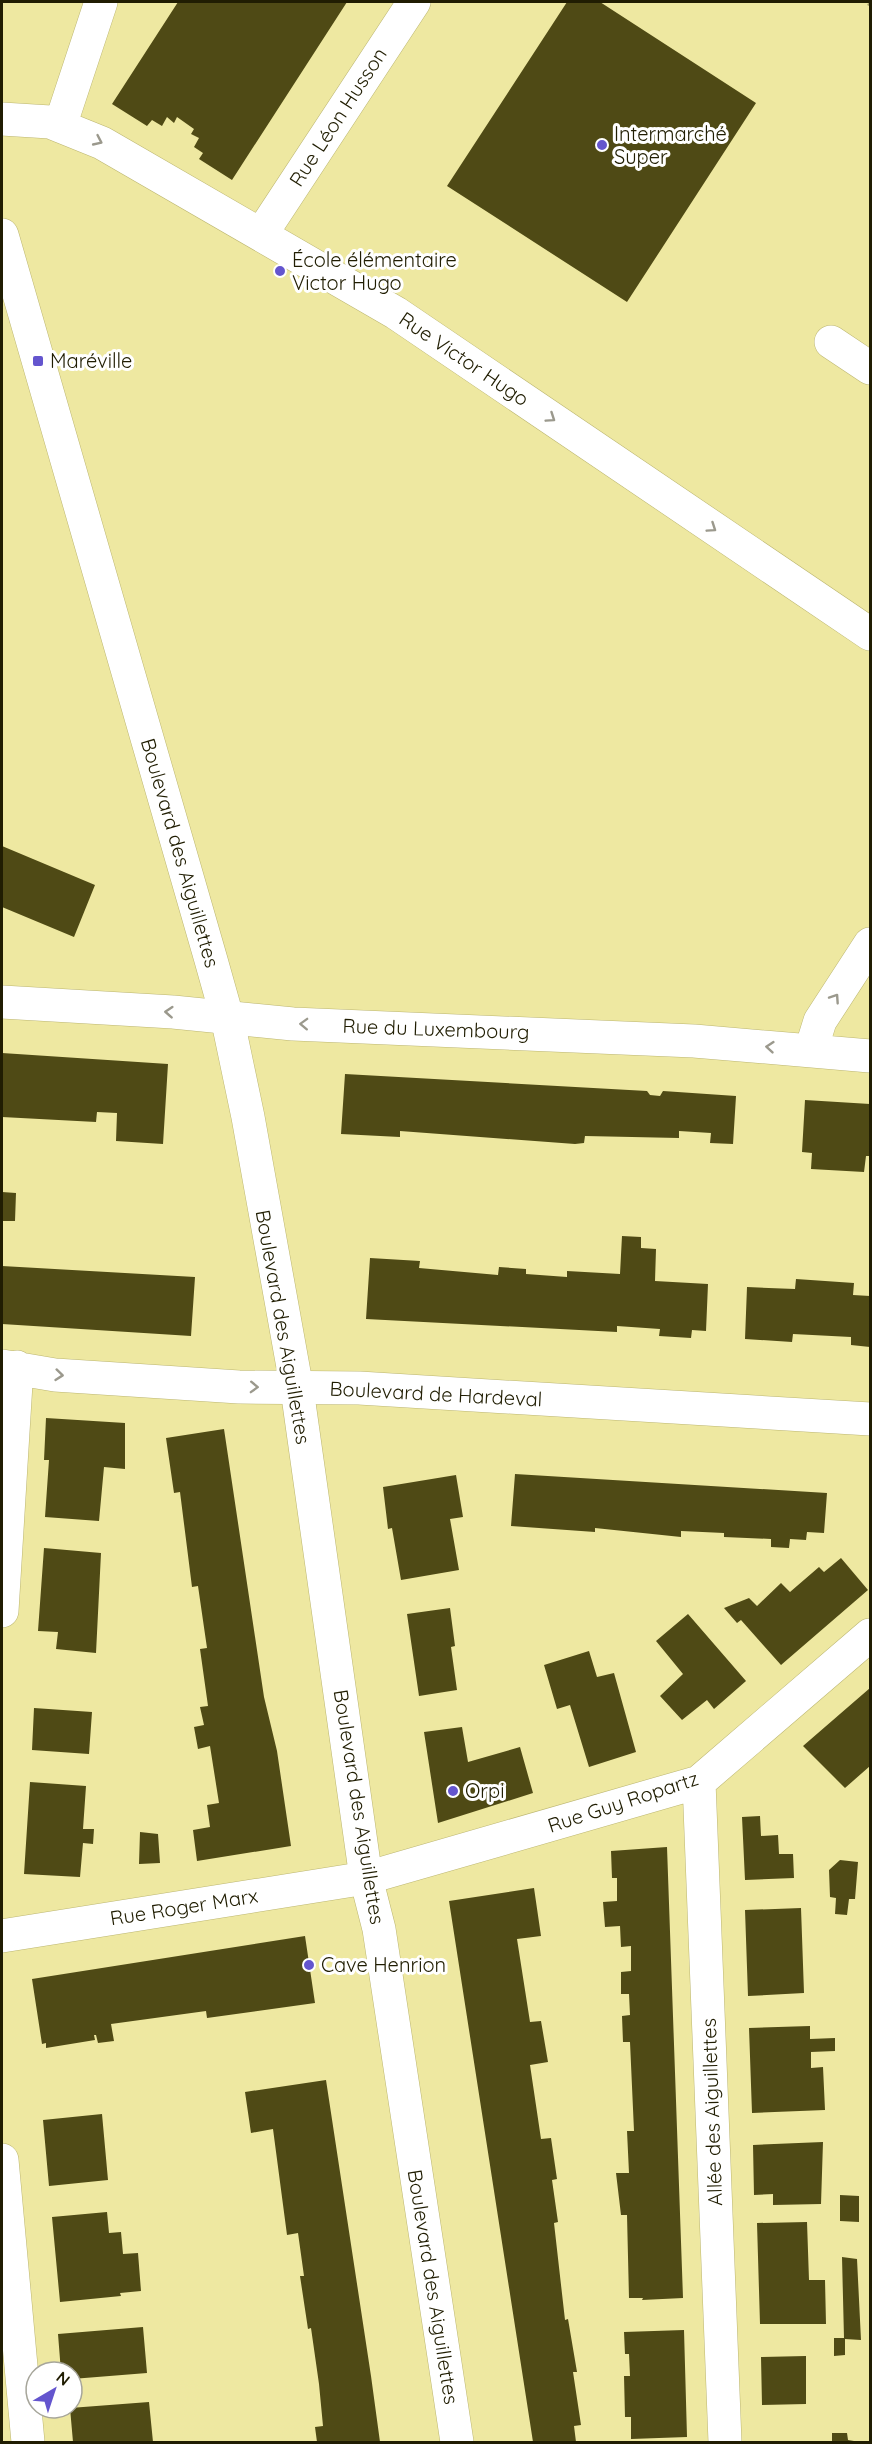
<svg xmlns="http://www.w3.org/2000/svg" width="872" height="2444" font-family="Quicksand,sans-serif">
<rect width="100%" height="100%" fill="#eee8a1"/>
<path fill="#4f4a15" d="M178,2H347L232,180L199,159L203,153L194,147L199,138L191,134L194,129L177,117L174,123L167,117L162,126L152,120L147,126L112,104Z
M567,2H600L756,103L627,302L447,186Z
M2,846L95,885L74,937L2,907Z
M2,1053L168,1064L163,1144L116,1141L117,1113L97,1112L96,1122L2,1117Z
M345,1074L647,1091L650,1095L660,1096L663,1091L736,1096L733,1144L710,1143L711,1133L679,1131V1138L585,1136L584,1143L575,1144L400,1131V1137L341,1134Z
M805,1100L870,1104V1156H866L864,1172L811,1169L812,1153L802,1152Z
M2,1192L16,1193L15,1221H2Z
M622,1236L641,1237V1248L656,1249L655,1281L708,1284L706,1331L692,1330L691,1338L659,1336L660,1329L617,1326V1332L366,1319L370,1258L420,1261L419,1268L498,1275L499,1267L526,1269V1274L567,1277V1271L620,1274Z
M2,1266L195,1277L191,1336L2,1324Z
M796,1279L854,1283L853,1295L870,1296V1347L851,1345V1337L793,1334L792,1342L745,1339L747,1287L795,1289Z
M46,1418L125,1423V1469L104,1467L99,1521L45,1517L49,1460H44Z
M224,1429L264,1697L277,1751L291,1846L197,1861L193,1830L210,1827L207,1805L219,1803L210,1746L198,1749L194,1727L204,1725L200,1707L208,1706L200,1649L207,1648L198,1586L192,1587L180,1492L174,1493L166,1438Z
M515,1474L827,1493L824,1533L807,1532L806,1540L790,1539L789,1548L771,1547V1539L724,1537V1533L681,1531V1537L595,1528V1532L511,1526Z
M456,1475L463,1517L450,1519L459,1570L401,1580L392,1528L388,1529L383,1487Z
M44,1548L101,1553L96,1653L56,1649L58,1632L38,1631Z
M841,1558L868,1590L781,1665L741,1620L737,1623L724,1608L749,1598L757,1606L781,1583L790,1592L819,1567L824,1572Z
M450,1608L455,1646L451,1647L457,1690L419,1696L407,1614Z
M688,1614L746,1681L714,1709L707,1700L682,1720L660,1696L683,1674L656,1641Z
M589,1651L597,1677L614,1673L636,1752L589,1767L570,1705L557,1709L544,1665Z
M870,1688V1766L845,1788L803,1746Z
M34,1708L92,1712L89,1754L32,1750Z
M462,1727L468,1762L520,1747L533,1793L438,1823L424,1732Z
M30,1782L86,1786L83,1829H94L93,1844L83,1843L80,1877L24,1874Z
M760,1816L761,1836L778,1835L779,1854H793L794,1878L745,1880L742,1817Z
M140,1832L158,1834L160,1863L139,1864Z
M667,1847L683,2298L642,2300L643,2298H629L627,2215H621L616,2173H629L627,2131H634L630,2042H623L622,2016L630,2015L629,1994H621V1972L631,1971V1946L621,1947L620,1926L605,1927L603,1902L617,1901V1878H612L611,1851Z
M840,1860L858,1862L855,1899H849L847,1915L835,1914L836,1898L830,1897L829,1870Z
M534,1888L541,1936L517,1939L530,2022L541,2021L548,2062L530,2065L541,2139L551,2138L557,2179L552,2180L558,2222L554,2223L565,2320L568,2319L577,2372H573L581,2425L574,2426L576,2442H533L449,1901Z
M801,1908L804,1993L748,1996L745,1910Z
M305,1936L315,2003L207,2018L206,2011L111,2024L114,2041L98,2043L96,2035H94L95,2040L46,2048V2043L42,2044L32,1979Z
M810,2026V2039L835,2038V2051L811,2052V2068L823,2067L825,2110L752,2113L749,2028Z
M326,2080L371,2376L380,2442H317L315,2427L323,2426L319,2384L311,2328L308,2329L300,2276H304L298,2233L287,2235L273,2129L251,2133L245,2092Z
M102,2114L108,2180L49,2186L43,2120Z
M823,2142L821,2204L773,2205V2194L754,2195L753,2145Z
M840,2195L859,2196V2222L840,2221Z
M107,2212L109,2233L121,2232L123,2254L138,2253L141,2291L120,2293L121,2296L60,2302L52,2217Z
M807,2222L809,2280H825L826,2324H760L757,2223Z
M842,2257L857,2259L861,2340L845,2339V2355L834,2356V2338H844Z
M143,2327L147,2373L72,2379V2372H61L58,2334Z
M684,2330L687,2437L631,2439V2417H625L624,2376H630L629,2354H625L624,2332Z
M806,2356V2404L762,2405L761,2357Z
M149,2402L153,2442H73L70,2408Z
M832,2433H847L848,2440L860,2442H832Z"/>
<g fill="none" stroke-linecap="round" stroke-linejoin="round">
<g stroke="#bcb671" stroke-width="34">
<path id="minor" d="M2,119L50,122L102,143L396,313L870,634
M60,126L101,2
M262,233L414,2
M831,342L870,368
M2,1002L173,1012L293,1024L694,1041L870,1056
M811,1050L820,1021L870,944
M2,1366L55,1375L239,1387L359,1388L870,1419
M2,1611L17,1367
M699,1782L725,2442
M2,1936L366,1878L699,1782L870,1635
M2,2160L28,2442"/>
</g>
<g stroke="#bcb671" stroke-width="34">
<path id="major" d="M2,235L211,960L227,1017L248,1117L297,1389L366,1878L379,1929L457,2442"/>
</g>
<path stroke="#9b9661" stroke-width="4" stroke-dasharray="3 4.5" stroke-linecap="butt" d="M869,6L870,4"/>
<use href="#minor" stroke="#fff" stroke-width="33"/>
<use href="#major" stroke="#fff" stroke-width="33"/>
</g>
<defs><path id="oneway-chevron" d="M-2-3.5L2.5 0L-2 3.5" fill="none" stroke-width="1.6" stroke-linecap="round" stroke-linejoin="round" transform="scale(1.5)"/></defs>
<g stroke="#9b998d">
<use href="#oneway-chevron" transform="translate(98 141) rotate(25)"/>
<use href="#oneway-chevron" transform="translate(551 418) rotate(34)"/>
<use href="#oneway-chevron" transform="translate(712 528) rotate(34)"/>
<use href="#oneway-chevron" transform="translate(835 998) rotate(-56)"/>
<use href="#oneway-chevron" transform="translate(169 1012) rotate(-176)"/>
<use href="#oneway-chevron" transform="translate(304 1024) rotate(-178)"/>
<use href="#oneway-chevron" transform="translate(770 1047) rotate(-175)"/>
<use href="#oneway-chevron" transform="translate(59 1375) rotate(6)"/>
<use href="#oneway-chevron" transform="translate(254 1387) rotate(2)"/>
</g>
<g fill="#6455ce" stroke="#fff" stroke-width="2">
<circle cx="602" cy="145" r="6"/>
<circle cx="280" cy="271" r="6"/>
<rect x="32" y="355" width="12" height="12" rx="3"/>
<circle cx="453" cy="1791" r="6"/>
<circle cx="309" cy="1965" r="6"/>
</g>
<g text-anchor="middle" stroke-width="6" stroke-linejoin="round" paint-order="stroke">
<g font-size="20" fill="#201d02" stroke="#fff">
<text transform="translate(338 117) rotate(-57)" y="7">Rue Léon Husson</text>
<text transform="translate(464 359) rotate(34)" y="7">Rue Victor Hugo</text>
<text transform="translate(180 853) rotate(74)" y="7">Boulevard des Aiguillettes</text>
<text transform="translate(436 1029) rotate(2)" y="7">Rue du Luxembourg</text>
<text transform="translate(283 1327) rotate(80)" y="7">Boulevard des Aiguillettes</text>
<text transform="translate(436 1394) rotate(3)" y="7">Boulevard de Hardeval</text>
<text transform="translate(623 1802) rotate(-18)" y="7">Rue Guy Ropartz</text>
<text transform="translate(359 1807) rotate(81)" y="7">Boulevard des Aiguillettes</text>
<text transform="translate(184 1907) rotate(-9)" y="7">Rue Roger Marx</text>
<text transform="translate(712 2112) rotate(-92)" y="7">Allée des Aiguillettes</text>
<text transform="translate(433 2287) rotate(81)" y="7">Boulevard des Aiguillettes</text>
</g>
<g font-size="20" fill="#201d02" stroke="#fff" text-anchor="start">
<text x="614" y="141">Intermarché<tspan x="614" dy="23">Super</tspan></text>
<text x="292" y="267">École élémentaire<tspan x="292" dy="23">Victor Hugo</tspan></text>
<text x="50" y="368">Maréville</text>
<text x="465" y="1798">Orpi</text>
<text x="321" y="1972">Cave Henrion</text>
</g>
</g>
<rect width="872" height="2444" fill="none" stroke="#201d02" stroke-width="6"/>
<g transform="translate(54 2390) rotate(39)"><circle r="28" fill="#ffffff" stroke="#a6a59a" stroke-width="1.5"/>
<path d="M0-4.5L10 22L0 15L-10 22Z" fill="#6455ce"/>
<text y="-9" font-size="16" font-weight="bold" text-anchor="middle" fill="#201d02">N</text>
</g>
</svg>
